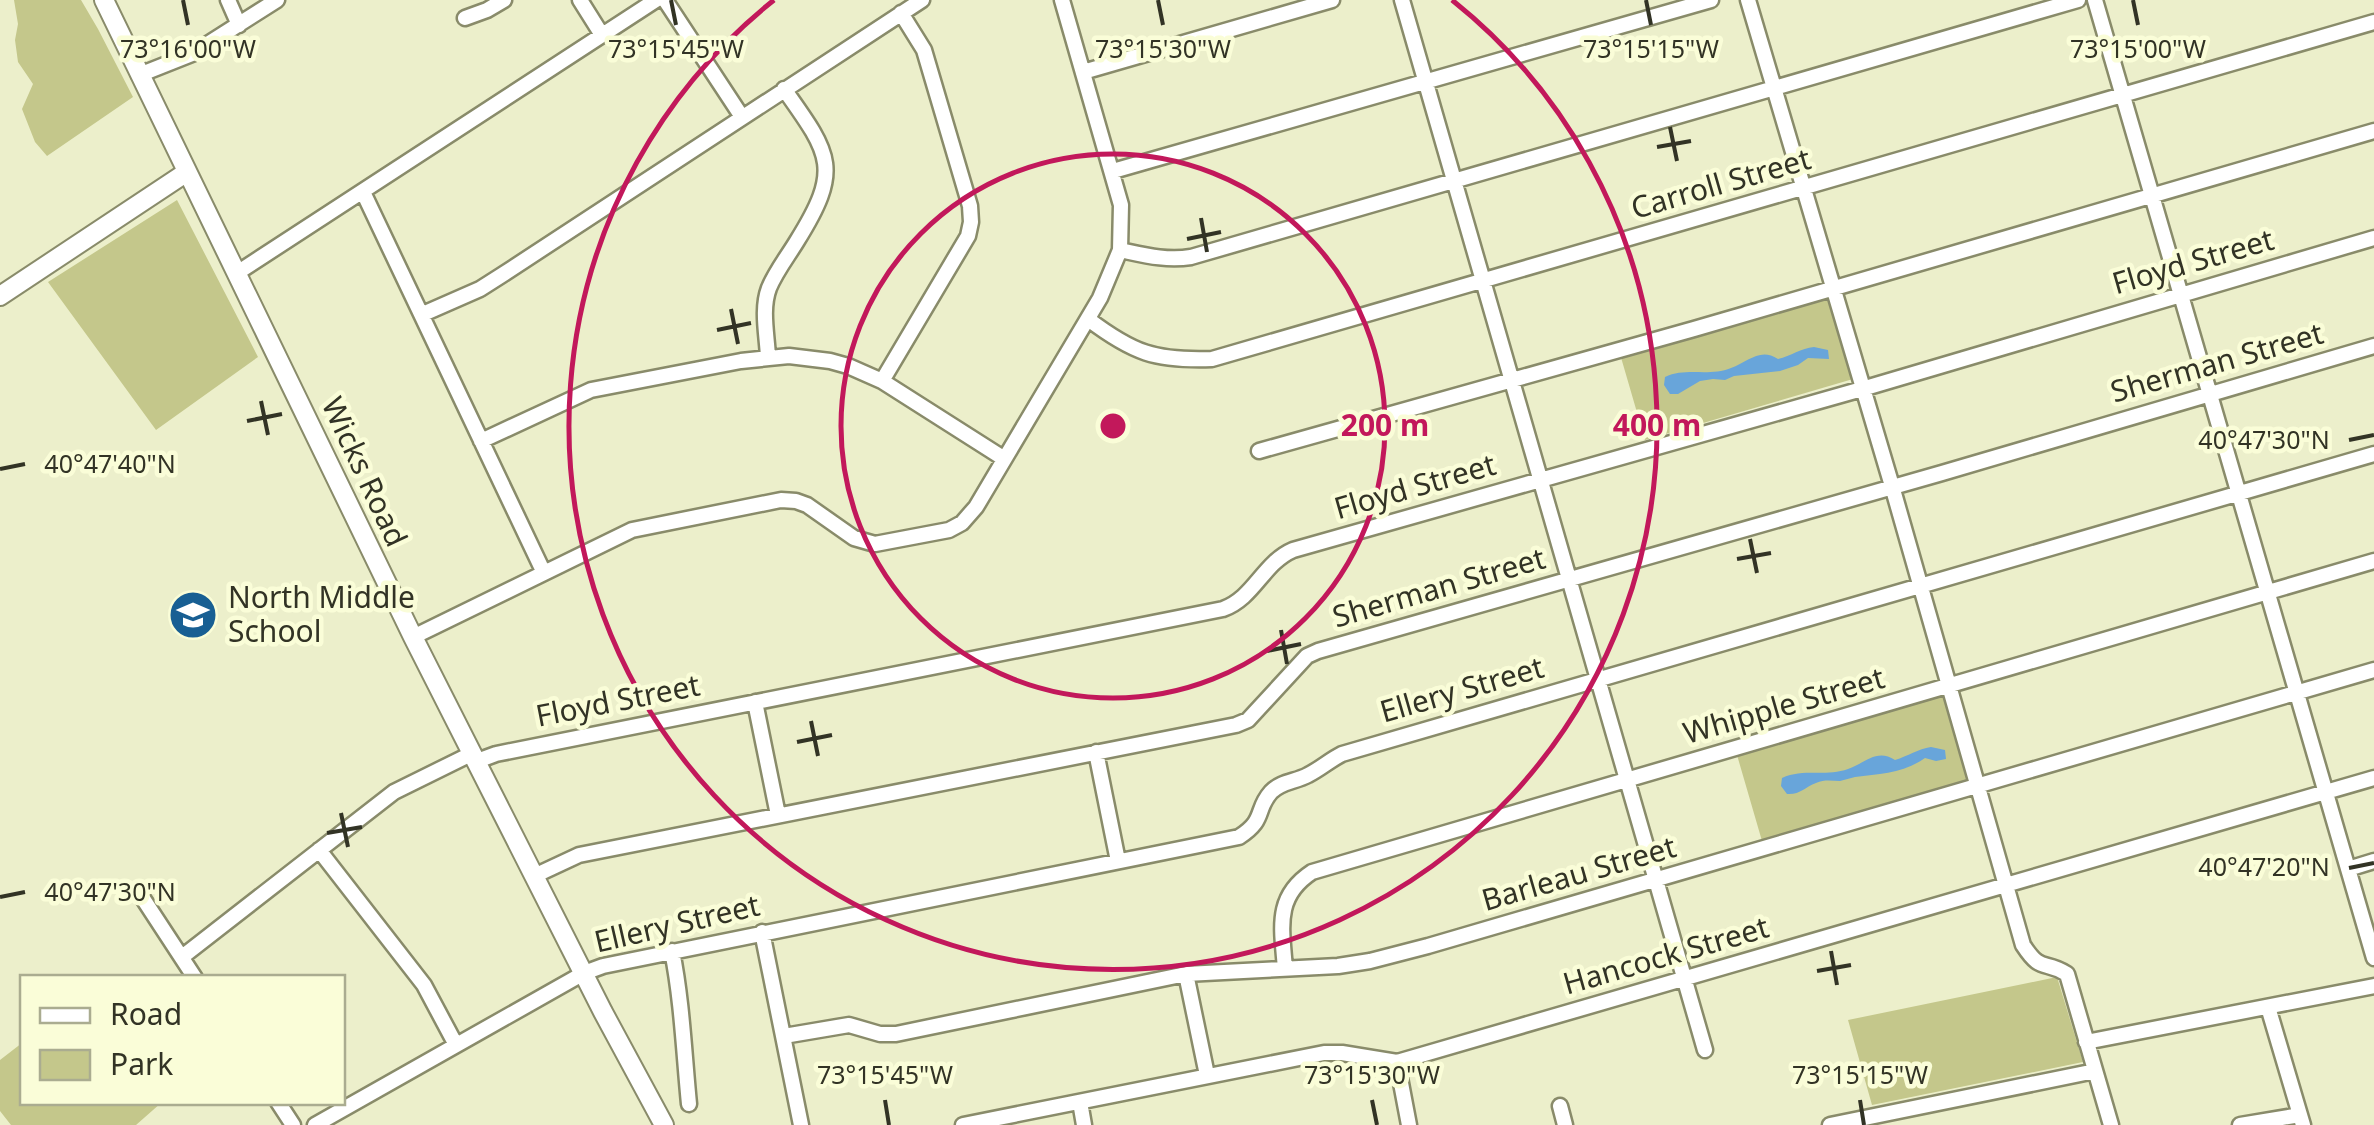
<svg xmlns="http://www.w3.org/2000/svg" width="2374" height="1125" font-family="'Noto Sans',sans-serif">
<rect width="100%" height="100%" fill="#ecefcb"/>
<path fill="#c4c78b" d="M14,0H81L98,29L133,97L47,156L35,142L22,109L33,84L18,62L15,40L18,24Z
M177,200L258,357L156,430L48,282Z
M1828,294L1853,379L1645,440L1620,354Z
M1945,694L1970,780L1762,841L1737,755Z
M2057,977L2083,1062L1872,1105L1848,1020Z
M22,1043V1102L161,1103L136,1125H11L0,1111V1060Z"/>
<path fill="#68a5da" d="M1814,347L1828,350L1829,359L1808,358L1798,365L1780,371L1734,376L1725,380L1713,379L1700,381L1678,394H1670L1664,385L1665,377C1686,367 1709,377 1731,368C1748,362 1760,347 1778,359C1791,356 1801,348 1814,347Z
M1931,747L1945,750L1946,759L1936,761L1925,758C1904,773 1880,774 1855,777C1850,778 1845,780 1840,781C1832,781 1825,779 1816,783C1805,787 1800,795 1787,794L1781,786L1782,778C1803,768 1826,777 1848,769C1865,763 1877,748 1895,760C1908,756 1918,749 1931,747Z"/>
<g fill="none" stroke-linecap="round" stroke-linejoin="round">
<g stroke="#898b6a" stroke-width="19">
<path id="minor" d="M228,0L239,25
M580,0L602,35
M665,0L742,117
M1402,0L1705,1050
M1748,0L1892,486L2023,945C2042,974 2043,959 2067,974L2111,1125
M2095,0L2374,958
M465,18L487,10L504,0
M1083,72L1332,0
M139,75L192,54L277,0
M1113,171L1711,0
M363,192L544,573
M1120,250C1144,255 1166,261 1191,257L2078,0
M237,273L656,0
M423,314L480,289L502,275L922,0
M1088,319C1133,353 1155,361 1212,359L2374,22
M768,357C767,335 761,309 769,288C776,271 788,256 797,241C842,169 831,155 784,89
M882,381L968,236L971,222L970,206L924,50L901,13
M481,441L591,390L741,361L789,356L830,361L848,366L882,381L1003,458
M1259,451L1694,329L2374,131
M413,637L632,530L781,500L796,501L807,505L854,538L875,544L949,530L962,523L976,507L1100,298L1120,250L1121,205L1062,0
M755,702L778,815
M1096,752L1118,861
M477,761L496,754L1223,609C1254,598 1263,563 1293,550L1862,389L2374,238
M319,850L424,985L456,1045
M2348,869L2374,861
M534,876L579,855L1236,725L1248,720L1307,656L1318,651L1942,473L2374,346
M142,897L195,978
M762,932L801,1125
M672,951C682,1001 684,1053 689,1104
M182,957L394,792L473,753
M1285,969C1282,928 1274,897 1312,872L2374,561
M1186,974L1207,1075
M2268,1007L2303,1125
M784,1036L849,1025L880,1034H896L1186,974L1338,966L1370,961L1428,946L2374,670
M2086,1042L2374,986
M1397,1062L1409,1125
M278,1102L293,1125
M1080,1102L1084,1125
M1560,1106L1565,1125
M315,1125L584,973L603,966L1239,837C1266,820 1255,810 1271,792C1282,781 1295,782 1308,775C1320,769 1330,760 1342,754L2374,454
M963,1125L1324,1053H1342L1397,1062L2374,778
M1830,1125L2095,1071
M2240,1125L2300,1115"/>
</g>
<g stroke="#898b6a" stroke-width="22">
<path id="major" d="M104,0L413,637L603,1012L664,1125
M0,296L187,172"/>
</g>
<use href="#minor" stroke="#fff" stroke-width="14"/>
<use href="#major" stroke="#fff" stroke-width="18"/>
</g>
<path fill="none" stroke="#323325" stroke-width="4" d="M183,0L188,25M671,0L676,25M1158,0L1163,25M1646,0L1651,25M2133,0L2138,25M1670,127L1677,161M1657,147L1691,141M1201,218L1207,252M1187,239L1221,232M731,309L738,344M717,330L751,323M261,401L268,435M247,421L282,414M2349,440L2374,435M0,469L25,464M1750,539L1757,573M1737,559L1771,553M1281,630L1287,664M1267,651L1301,644M811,721L818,756M797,742L832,735M341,813L348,847M327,833L362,827M2349,868L2374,863M0,897L25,892M1831,951L1837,985M1817,971L1851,965M885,1100L889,1125M1372,1100L1377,1125M1860,1100L1864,1125"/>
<g fill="none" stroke="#c2185b" stroke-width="5">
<circle cx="1113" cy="426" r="272"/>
<path d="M1452 0A544 544 0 1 1 774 0"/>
</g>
<defs>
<g id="school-disc" transform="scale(2.5)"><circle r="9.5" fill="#185f93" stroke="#fafdd8"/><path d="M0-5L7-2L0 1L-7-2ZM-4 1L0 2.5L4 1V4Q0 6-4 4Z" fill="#fff"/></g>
</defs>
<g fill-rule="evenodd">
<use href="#school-disc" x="193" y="615"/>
</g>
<g text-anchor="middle" stroke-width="9" stroke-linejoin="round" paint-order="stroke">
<g font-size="30" fill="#323325" stroke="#fafdd8">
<text transform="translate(1721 184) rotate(-16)" y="10">Carroll Street</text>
<text transform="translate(2193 262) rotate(-16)" y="10">Floyd Street</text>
<text transform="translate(2217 363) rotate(-16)" y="10">Sherman Street</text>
<text transform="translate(364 472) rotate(65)" y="10">Wicks Road</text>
<text transform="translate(1415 487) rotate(-16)" y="10">Floyd Street</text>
<text transform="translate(1439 588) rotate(-16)" y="10">Sherman Street</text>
<text transform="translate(1462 690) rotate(-16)" y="10">Ellery Street</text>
<text transform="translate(618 701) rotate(-11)" y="10">Floyd Street</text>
<text transform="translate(1784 706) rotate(-16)" y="10">Whipple Street</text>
<text transform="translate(1579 874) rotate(-16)" y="10">Barleau Street</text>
<text transform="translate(677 924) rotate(-13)" y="10">Ellery Street</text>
<text transform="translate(1666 956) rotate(-16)" y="10">Hancock Street</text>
</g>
<g font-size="30" fill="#323325" stroke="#fafdd8" text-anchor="start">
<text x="228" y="608">North Middle<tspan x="228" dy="34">School</tspan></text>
</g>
</g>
<g font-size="25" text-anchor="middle" fill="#323325" stroke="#fafdd8" stroke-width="9" stroke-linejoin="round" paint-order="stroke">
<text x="188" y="58">73°16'00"W</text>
<text x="676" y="58">73°15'45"W</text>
<text x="1163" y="58">73°15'30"W</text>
<text x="1651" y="58">73°15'15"W</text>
<text x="2138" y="58">73°15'00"W</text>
<text x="2264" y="449">40°47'30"N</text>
<text x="110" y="473">40°47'40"N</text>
<text x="2264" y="876">40°47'20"N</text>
<text x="110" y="901">40°47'30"N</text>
<text x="885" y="1084">73°15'45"W</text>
<text x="1372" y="1084">73°15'30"W</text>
<text x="1860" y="1084">73°15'15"W</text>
</g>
<circle cx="1113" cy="426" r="15" fill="#c2185b" stroke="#fafdd8" stroke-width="5"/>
<g font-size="30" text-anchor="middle" font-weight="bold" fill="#c2185b" stroke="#fafdd8" stroke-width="9" stroke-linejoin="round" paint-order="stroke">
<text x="1385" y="436">200 m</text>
<text x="1657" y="436">400 m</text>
</g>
<rect x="20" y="975" width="325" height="130" fill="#fafdd8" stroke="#aaac90" stroke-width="2.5"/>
<rect x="40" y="1008" width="50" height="15" fill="#ffffff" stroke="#aaac90" stroke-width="2.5"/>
<text x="110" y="1025" font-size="30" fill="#323325">Road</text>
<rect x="40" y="1050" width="50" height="30" fill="#c4c78b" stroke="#aaac90" stroke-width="2.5"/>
<text x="110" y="1075" font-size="30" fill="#323325">Park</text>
</svg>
